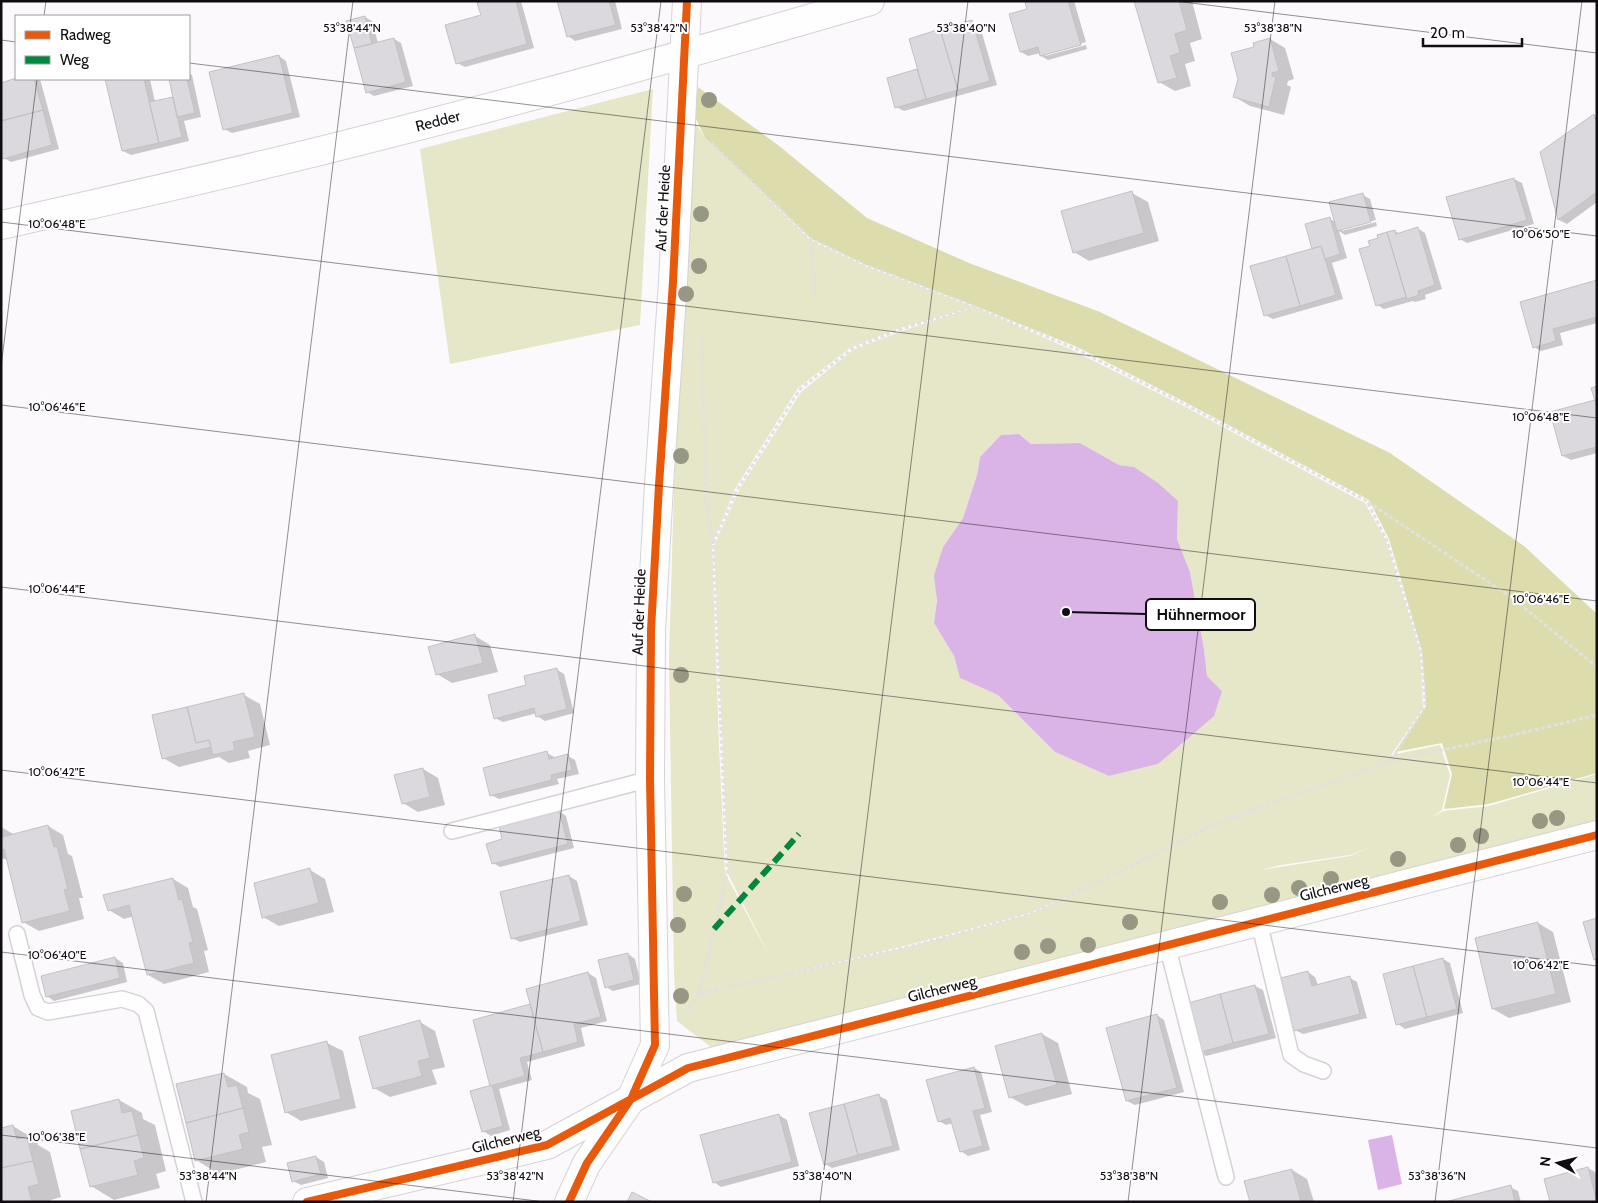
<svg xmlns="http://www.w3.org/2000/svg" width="1598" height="1203" font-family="Cabin,sans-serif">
<rect width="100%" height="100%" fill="#fcf9fd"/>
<path fill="#e6e6c8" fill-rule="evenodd" d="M653,89L640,325L450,364L420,149Z
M693,119L705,138L810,240L865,266L974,307L900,328L850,348L798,388L735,489L712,544L719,745L725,873L771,959L728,874L714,546L739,490L801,392L853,350L902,331L975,307L1072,350L1180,404L1365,503L1386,541L1420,651L1423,708L1391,755L1440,745L1450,775L1442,810L1431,818L1443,811L1489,806L1597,774V826L1313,898L712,1048L677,1021L674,975L669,660L674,486ZM1019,434L1031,444L1080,443L1119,465L1134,467L1178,501L1177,539L1190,572L1204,649L1207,676L1222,691L1158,764L1109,776L1055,752L998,695L960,678L954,656L934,623L943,547L963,518L977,475L980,457L1001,435ZM1373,846L1350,856L1260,870L1281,865L1350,855ZM1080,891L1030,914L912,946L780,976L912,944L1029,913Z"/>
<path fill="#dddcac" d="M698,87L778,145L867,218L969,263L1100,312L1390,453L1524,546L1597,614V773L1489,804L1444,809L1452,774L1442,743L1395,752L1426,706L1422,651L1389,539L1369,500L1183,401L1075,346L975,306L866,265L811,239L705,138L694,115Z"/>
<path fill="#dab4e6" d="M1019,434L1031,444L1080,443L1119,465L1134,467L1158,483L1178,501L1177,539L1190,572L1204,649L1207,676L1222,691L1214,716L1158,764L1109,776L1055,752L998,695L960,678L954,656L934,623L937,600L934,576L943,547L963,518L977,475L980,457L1001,435Z
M1392,1135L1402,1184L1378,1190L1368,1140Z"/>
<path fill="#0003" d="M488,1H521L534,48L465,67L457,63L482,16Z
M558,1H615L622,29L575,41L568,36Z
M1035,1H1074L1086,42L1045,54V56L1086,45L1087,49L1048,60L1041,56L1040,53L1028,56L1021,52L1028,10Z
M1136,1H1192L1202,39L1190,43L1195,61L1185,64L1191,86L1175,91L1159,82Z
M365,17L372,21L378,43L394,39L401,43L413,86L374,96L367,92Z
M972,22L980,26L997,85L904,111L896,107L888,79L919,70Z
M1270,39L1285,48L1294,79L1288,81L1287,85L1291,87L1284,115L1250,106L1235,97L1256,48Z
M279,56L286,61L300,117L232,133L224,129Z
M189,73L192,75L201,117L184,121L189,141L131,155L123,151L107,79H150L155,102L174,98L170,79H189Z
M20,79H40L59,149L11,162L4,158Z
M1594,116L1597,117V202L1567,224L1559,220L1542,153Z
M1514,179L1522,183L1534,224L1467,243L1460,239Z
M1132,193L1148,202L1159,241L1089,261L1074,252Z
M1363,195L1370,199L1376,220L1342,229V231L1376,222L1377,226L1345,235L1339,231L1347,258L1332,263L1343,299L1273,319L1265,315L1314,249L1330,219L1336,222Z
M1417,228L1425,233L1442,289L1425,295L1426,299L1415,302L1413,301L1384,309L1377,305L1372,246L1379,239L1378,236L1395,231L1400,234Z
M1597,281V323L1560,333L1563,345L1541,351L1534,347Z
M1597,388V453L1571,460L1563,456L1596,401Z
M475,636L490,645L498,672L452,683L437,674Z
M556,669L564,674L574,713L545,721L537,716V713L503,722L495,718L527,686Z
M244,695L260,704L270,745L248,751L250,758L229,763L219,757L179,767L163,758Z
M547,753L554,757L555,759L568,756L575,760L579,774L557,779L559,784L499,799L491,795Z
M423,769L438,778L445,805L418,812L403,803Z
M559,811L566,816L574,848L500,867L493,863L504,840Z
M48,826L63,835L68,854L72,856L83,898H79L84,919L39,931L23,922L8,860L1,858V827L15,835Z
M310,870L325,879L334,912L279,926L263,917Z
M569,876L577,881L588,925L520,942L512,938Z
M173,879L188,888L193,907L197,909L208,950L204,951L209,972L164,984L148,975L134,916L124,919L109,910Z
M1538,923L1553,932L1571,1002L1509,1018L1493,1009Z
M628,954L635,959L641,984L613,991L606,987Z
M115,958L123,963L127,982L54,1001L47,996Z
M1443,959L1450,963L1463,1013L1405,1029L1398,1024Z
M1308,972L1315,977L1318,985L1350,978L1357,982L1367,1018L1303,1034L1295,1030Z
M588,973L596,978L607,1021L581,1028L585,1046L527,1062L532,1080L499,1089L510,1130L491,1136L483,1131L492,1086L475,1021L532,1005Z
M1255,986L1263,990L1276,1038L1206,1056L1199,1052L1187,1005Z
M1157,1015L1164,1020L1184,1092L1135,1105L1127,1101Z
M420,1022L435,1031L445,1067L432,1070L437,1084L390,1097L374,1088Z
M1042,1034L1058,1043L1072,1094L1026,1106L1010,1097Z
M327,1043L343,1051L356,1108L301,1121L286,1112Z
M974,1068L981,1072L992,1112L980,1115L990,1150L968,1156L961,1151L953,1123L946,1125L939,1121Z
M224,1074L247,1087L248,1093L260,1099L272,1145L262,1147L266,1162L219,1174L196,1160Z
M879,1096L887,1100L900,1150L832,1168L825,1164Z
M119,1100L142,1113L143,1119L155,1125L166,1171L156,1174L160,1188L114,1200L91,1186Z
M779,1115L787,1120L799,1166L721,1187L714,1182Z
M13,1126L36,1140L38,1145L50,1152L61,1197L51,1200V1202H1Z
M316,1157L324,1162L328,1178L301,1185L293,1181Z
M1588,1168L1595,1172L1597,1177V1202Z
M1292,1170L1307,1179L1314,1202H1251Z
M1510,1187L1518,1191L1521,1202H1450Z"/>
<path fill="#dcd9de" stroke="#c4c0c5" d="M483,1H516L527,44L456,64L445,25L481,15L477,3Z
M557,1H609L616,25L567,37Z
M1030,1H1068L1081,45L1040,56L1038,47L1020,52L1009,14L1027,9L1025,3Z
M1134,1H1179L1187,30L1175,34L1180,53L1170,56L1177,78L1158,83Z
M365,16L372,44L354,48L346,21Z
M972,20L990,81L958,90L940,29Z
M940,29L958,90L926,99L909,39Z
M394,38L406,82L366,93L354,48Z
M1270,38L1279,71L1272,73V76L1276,77L1269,107L1233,97L1238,79L1231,53L1254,47L1253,43Z
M279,55L293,113L223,130L209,72Z
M917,69L926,99L895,108L887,78Z
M16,78L34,79L43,110L1,121V83Z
M105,79H144L159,143L122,151Z
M169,79H187L195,113L177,117Z
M173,97L182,137L159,143L149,102Z
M43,110L52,145L3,159L1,154V121Z
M1594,114L1597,125V192L1558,220L1540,152Z
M1514,178L1527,220L1459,240L1446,197Z
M1132,191L1144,233L1073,253L1061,211Z
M1363,193L1371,222L1337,231L1329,202Z
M1330,217L1340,254L1325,259L1321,246L1312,249L1305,224Z
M1418,227L1435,285L1418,291L1419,295L1407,299L1387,232L1395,230L1396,234Z
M1387,232L1406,297L1376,306L1359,249L1370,246L1368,241L1378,238L1377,235Z
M1321,246L1336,295L1300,306L1286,256Z
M1286,256L1300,306L1264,316L1250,266Z
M1597,280V317L1553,329L1556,341L1533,348L1520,302Z
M1597,386V407L1591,388Z
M1595,400L1597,407V447L1562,456L1550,412Z
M475,634L483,663L436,675L428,647Z
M557,668L567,709L536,717L534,708L494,719L488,695L526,685L524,676Z
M244,693L255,737L233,742L235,750L213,755L209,740L196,743L187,707Z
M187,707L196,743L209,740L211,747L162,759L152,715Z
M547,751L549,759L568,754L572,770L551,775L552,780L490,796L483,768Z
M423,768L430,797L402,804L394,775Z
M559,810L568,844L492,864L486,844L502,839L499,826Z
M48,825L54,847L57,846L68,889L64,890L70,911L22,923L4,849L1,850V834L2,837Z
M310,868L319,903L262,918L254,883Z
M569,875L581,921L511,939L500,892Z
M173,878L179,900L182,899L193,942L189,943L194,963L147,975L129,905L108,911L103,895Z
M1597,918V959L1594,960L1583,922Z
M1538,922L1556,994L1492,1009L1475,938Z
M628,953L634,980L605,988L598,960Z
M115,957L120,978L46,997L41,976Z
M1443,958L1457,1009L1427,1017L1413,966Z
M1413,966L1427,1017L1396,1025L1383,974Z
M1308,971L1312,986L1350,976L1360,1014L1294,1031L1281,978Z
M588,972L601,1017L574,1024L578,1042L543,1052L526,989Z
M1255,985L1269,1034L1233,1043L1220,994Z
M1220,994L1233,1043L1198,1053L1185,1004Z
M530,1004L543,1052L520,1058L525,1076L490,1086L473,1020Z
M1157,1014L1177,1088L1126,1101L1106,1028Z
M420,1020L430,1058L418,1061L422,1076L373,1089L359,1037Z
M1042,1033L1057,1085L1009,1098L995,1046Z
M327,1041L341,1099L285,1113L271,1055Z
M974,1067L985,1108L973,1111L983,1146L960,1152L950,1118L938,1122L926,1080Z
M224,1073L228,1087L237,1085L243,1108L186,1123L176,1084Z
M492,1085L503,1126L482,1132L470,1091Z
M879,1094L893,1146L858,1155L844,1104Z
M119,1099L122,1113L132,1111L138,1135L80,1149L71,1111Z
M844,1104L858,1155L824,1165L809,1113Z
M243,1108L249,1132L239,1135L243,1149L195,1161L186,1123Z
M779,1114L792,1162L713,1183L700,1135Z
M13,1125L17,1139L27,1137L33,1161L1,1168V1128Z
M138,1135L144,1158L134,1161L138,1175L90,1187L80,1149Z
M316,1156L321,1174L292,1182L287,1163Z
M33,1161L39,1184L28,1187L32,1201L1,1202V1168Z
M1588,1167L1597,1202H1550L1544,1179Z
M1292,1169L1301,1202H1250L1244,1181Z
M1511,1185L1515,1202H1445Z
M632,1192L652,1202H627Z"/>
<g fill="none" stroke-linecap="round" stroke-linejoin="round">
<g stroke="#d5d2d6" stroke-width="18">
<path id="service" d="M452,831L650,779
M1259,922L1291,1055L1304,1064L1323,1071
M17,934L32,995L38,1008L48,1012L122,999L138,1004L146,1011L194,1202
M1167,945L1226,1177"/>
</g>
<g stroke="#d5d2d6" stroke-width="30">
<g id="minor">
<path id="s1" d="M1,225C115,199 230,174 344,145C520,101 696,52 870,1"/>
<path d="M307,1202L547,1145L688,1068L1597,835"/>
<path d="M569,1202L587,1163L631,1099L655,1045L650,779L651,630L659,485L673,282L687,1"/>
</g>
</g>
<path stroke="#e2e0e2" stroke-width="3" stroke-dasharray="4 2.5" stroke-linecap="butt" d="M711,143L811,239L865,265L975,307
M811,240L815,297
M702,339L704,431L706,498L713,544
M1368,502L1511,597L1597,667
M699,994L727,874L713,544L737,490L800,389L852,349L901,329L975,307L1074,348L1181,402L1367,501L1387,541L1421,651L1425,706L1391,761
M687,1014L699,994L912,946L1029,914L1095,884L1217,823L1391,761L1513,735L1597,715"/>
<use href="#service" stroke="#fffeff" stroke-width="15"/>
<use href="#minor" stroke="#fffeff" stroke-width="28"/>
<path stroke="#00873e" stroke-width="6" stroke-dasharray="12 6" stroke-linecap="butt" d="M714,929L799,834"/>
<g stroke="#fff" stroke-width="11">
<path id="cycleway" d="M307,1202L547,1145L688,1068L1597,835
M569,1202L587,1163L631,1099L655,1045L650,779L651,630L659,485L673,282L687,1"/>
</g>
<use href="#cycleway" stroke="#e8590c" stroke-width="8"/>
</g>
<g fill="#989783">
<circle cx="709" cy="100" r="8"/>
<circle cx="701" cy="214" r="8"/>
<circle cx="699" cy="266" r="8"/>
<circle cx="686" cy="294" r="8"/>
<circle cx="681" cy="456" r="8"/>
<circle cx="681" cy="675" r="8"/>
<circle cx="1557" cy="818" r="8"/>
<circle cx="1540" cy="821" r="8"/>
<circle cx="1481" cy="836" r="8"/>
<circle cx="1458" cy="845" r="8"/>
<circle cx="1398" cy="859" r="8"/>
<circle cx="1331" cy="879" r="8"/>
<circle cx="1299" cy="888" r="8"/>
<circle cx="684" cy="894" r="8"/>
<circle cx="1272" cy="895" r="8"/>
<circle cx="1220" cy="902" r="8"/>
<circle cx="1130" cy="922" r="8"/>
<circle cx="678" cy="925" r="8"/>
<circle cx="1088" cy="945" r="8"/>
<circle cx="1048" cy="946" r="8"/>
<circle cx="1022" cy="952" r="8"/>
<circle cx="681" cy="996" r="8"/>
</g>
<path fill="none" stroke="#100c12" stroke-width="1" stroke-opacity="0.45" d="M1175,1L1597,53M44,16L46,1M1,40L16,42M189,63L1597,236M1,222L1597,418M1,367L37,79M1,405L1597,601M1,587L1597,783M1,770L1597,966M1,952L1597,1148M1,1135L545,1202M206,1202L353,1M513,1202L661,1M820,1202L968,1M1128,1202L1275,1M1435,1202L1582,1"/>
<g text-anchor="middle" stroke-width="4" stroke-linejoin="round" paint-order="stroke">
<g font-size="15" fill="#100c12" stroke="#fff">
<text dy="5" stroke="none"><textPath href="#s1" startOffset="449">Redder</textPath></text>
<text transform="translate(663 208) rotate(-87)" y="5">Auf der Heide</text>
<text transform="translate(639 612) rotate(-88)" y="5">Auf der Heide</text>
<text transform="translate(1334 888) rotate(-14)" y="5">Gilcherweg</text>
<text transform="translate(942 989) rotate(-14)" y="5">Gilcherweg</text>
<text transform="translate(506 1140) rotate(-14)" y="5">Gilcherweg</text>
</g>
</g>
<g font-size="12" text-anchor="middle" fill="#100c12" stroke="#fff" stroke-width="4" stroke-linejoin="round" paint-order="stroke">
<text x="352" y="32">53°38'44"N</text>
<text x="659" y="32">53°38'42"N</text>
<text x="966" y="32">53°38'40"N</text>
<text x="1273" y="32">53°38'38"N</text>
<text x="57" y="228">10°06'48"E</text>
<text x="1541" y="238">10°06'50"E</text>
<text x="57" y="411">10°06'46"E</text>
<text x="1541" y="421">10°06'48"E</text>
<text x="57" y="593">10°06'44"E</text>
<text x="1541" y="603">10°06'46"E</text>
<text x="57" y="776">10°06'42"E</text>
<text x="1541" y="786">10°06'44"E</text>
<text x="57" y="959">10°06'40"E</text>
<text x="1541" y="969">10°06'42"E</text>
<text x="57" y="1141">10°06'38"E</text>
<text x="208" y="1180">53°38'44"N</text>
<text x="515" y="1180">53°38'42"N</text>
<text x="822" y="1180">53°38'40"N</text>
<text x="1129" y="1180">53°38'38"N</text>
<text x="1437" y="1180">53°38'36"N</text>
</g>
<path fill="none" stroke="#100c12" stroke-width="2" d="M1066 612L1146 614"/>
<circle fill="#100c12" stroke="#fff" stroke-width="2" cx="1066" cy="612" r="5"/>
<rect fill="#fff" stroke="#100c12" stroke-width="2" x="1146" y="599" width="109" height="31" rx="5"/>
<g font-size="16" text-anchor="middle" font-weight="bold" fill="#100c12">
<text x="1201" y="620">Hühnermoor</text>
</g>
<rect width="1598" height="1203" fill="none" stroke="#100c12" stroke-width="5"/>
<rect x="15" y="15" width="175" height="65" fill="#ffffff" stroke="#9f9ea0"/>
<rect x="25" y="31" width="25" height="8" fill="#e8590c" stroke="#9f9ea0"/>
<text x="60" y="40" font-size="15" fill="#100c12">Radweg</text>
<rect x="25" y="56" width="25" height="8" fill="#00873e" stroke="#9f9ea0"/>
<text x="60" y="65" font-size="15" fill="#100c12">Weg</text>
<g transform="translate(1558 1163) rotate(277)" stroke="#ffffff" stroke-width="4" paint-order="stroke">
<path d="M0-4L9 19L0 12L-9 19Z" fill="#100c12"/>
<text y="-8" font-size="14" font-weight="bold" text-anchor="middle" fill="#100c12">N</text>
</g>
<path d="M1423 38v8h99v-8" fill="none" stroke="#100c12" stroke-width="2.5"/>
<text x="1430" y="38" font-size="15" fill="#100c12" stroke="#ffffff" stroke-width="4" paint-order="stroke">20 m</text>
</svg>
